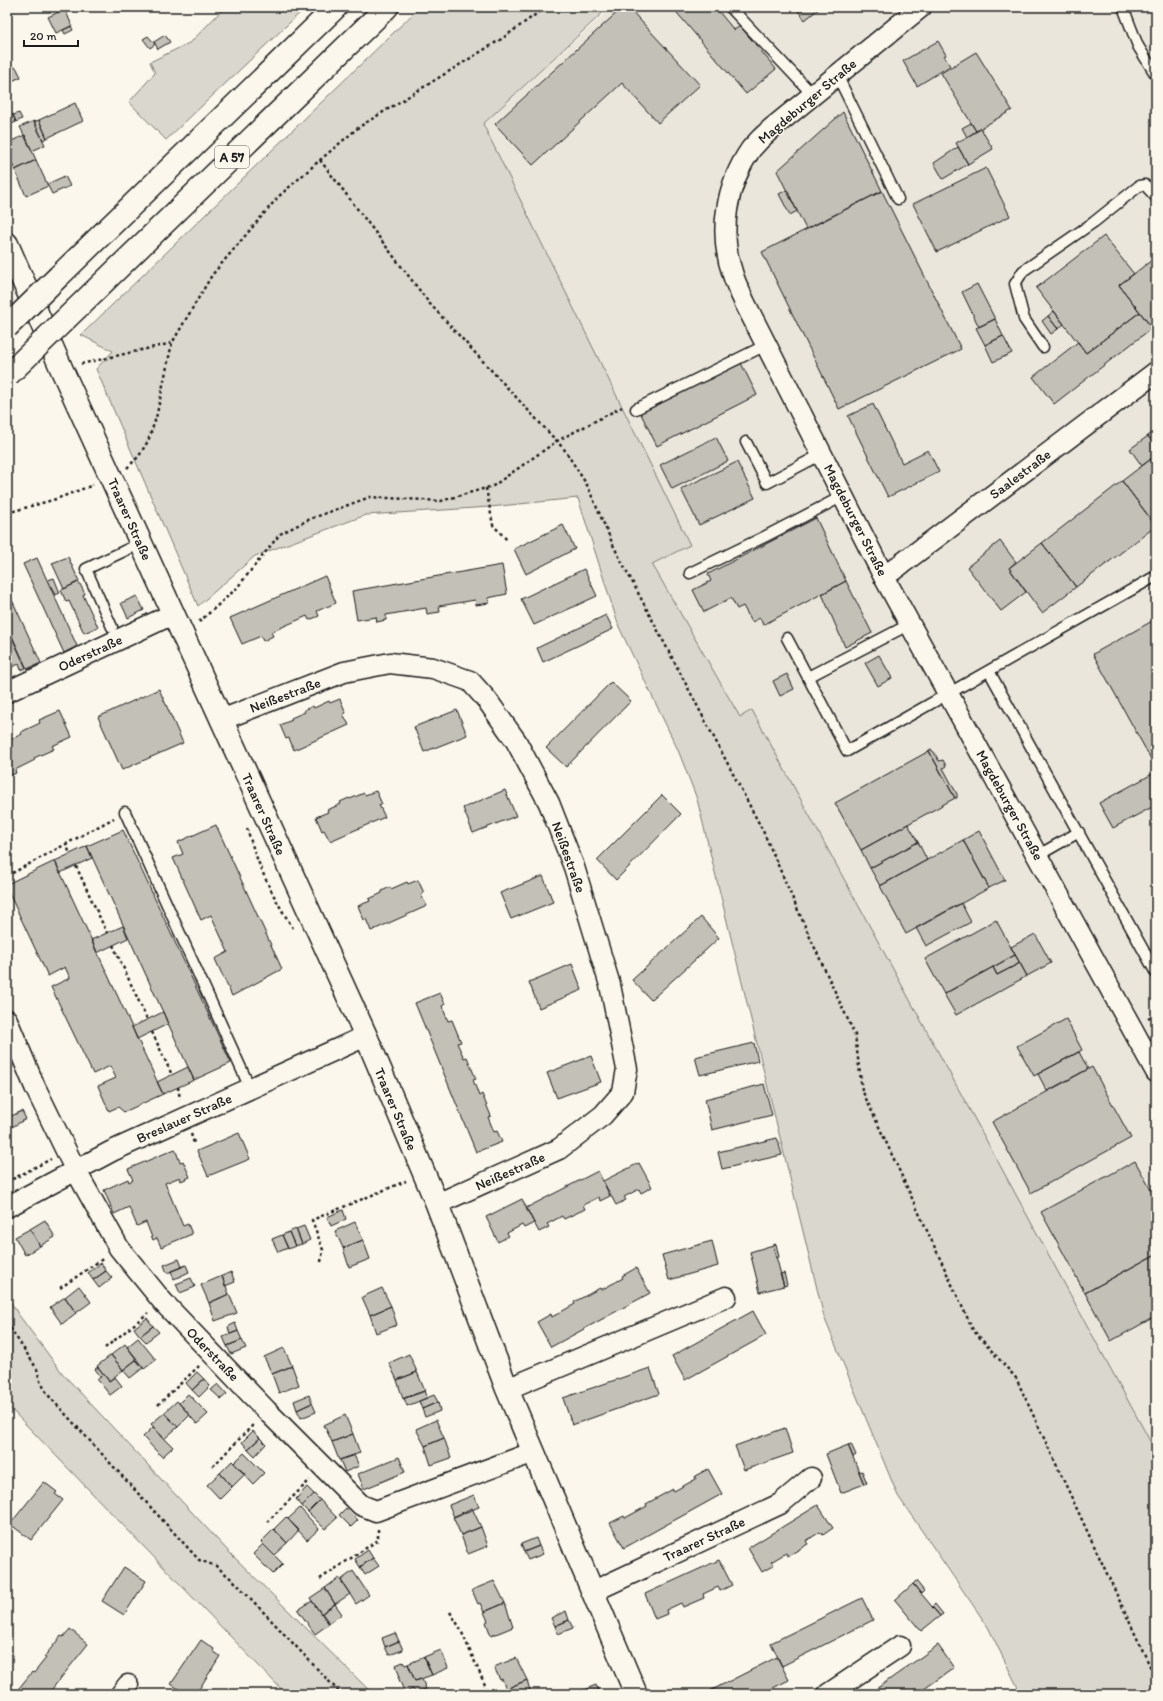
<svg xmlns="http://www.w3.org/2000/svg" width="1163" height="1701" font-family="Itim,sans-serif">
<rect width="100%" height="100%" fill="#fbf7ec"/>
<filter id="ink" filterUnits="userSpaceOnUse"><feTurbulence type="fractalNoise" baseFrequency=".025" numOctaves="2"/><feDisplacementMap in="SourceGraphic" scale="8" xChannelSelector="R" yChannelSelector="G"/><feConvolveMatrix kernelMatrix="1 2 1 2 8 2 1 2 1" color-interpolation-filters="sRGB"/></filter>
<g filter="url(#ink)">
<path fill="#eae6dc" d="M612,7H1156V1457L752,710L740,717L652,564L690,545L483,124Z"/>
<path fill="#dad7ce" stroke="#7b7a75" d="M225,7H306L166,140L129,102L155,73L150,62L191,42Z
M420,7H609L483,124L690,545L652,564L740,717L752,710L1156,1452V1694H1021L988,1627L898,1496L824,1317L697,799L678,750L619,627L578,498L490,507L366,515L255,556L198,606L96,369L113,351L81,335Z
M7,1296L18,1314L63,1374L229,1552L373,1694H286L7,1405Z"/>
<path fill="#c3c0b8" stroke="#1c1c1c" d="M623,7H628L700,85L658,123L622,83L533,165L495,124Z
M672,7H715L734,30L740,26L776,69L746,94Z
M795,7H821L805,20Z
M65,9L72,26L56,33L48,17Z
M71,26L73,30L65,34L63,30Z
M165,35L170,42L158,49L154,42Z
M148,36L155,44L150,48L143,39Z
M938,41L946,55L944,56L950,66L917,86L903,61Z
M976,52L1012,110L976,131L941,73Z
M16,67L21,77L7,83V71Z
M75,103L83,121L47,138L39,120Z
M843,112L882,191L806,229L777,171Z
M19,113L22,119L16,122L13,115Z
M13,114L16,122L7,126V116Z
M39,120L47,138L43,140L34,122Z
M34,121L45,145L32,151L20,127Z
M971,123L976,131L967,137L962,128Z
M981,129L993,149L968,164L956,143Z
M25,135L36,160L15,170L7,153V143Z
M958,147L968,164L943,179L934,163Z
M36,160L48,186L26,196L15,170Z
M986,168L1010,216L937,252L913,204Z
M65,176L70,186L52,194L47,184Z
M787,190L797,211L790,215L779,194Z
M882,191L961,349L839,409L762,252Z
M1104,236L1134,274L1119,285L1140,312L1086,353L1036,288Z
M1152,260L1156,265V326L1152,328L1119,285Z
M977,284L995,319L979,327L962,292Z
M1054,311L1064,324L1058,329L1048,316Z
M1140,312L1152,328L1054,404L1033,377L1078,342L1086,353Z
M1048,316L1058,329L1051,334L1042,321Z
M995,319L1003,336L985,345L976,328Z
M1003,336L1012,353L993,362L985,345Z
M740,361L757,395L657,446L640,412L702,381L703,383L714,378L713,375Z
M873,404L902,463L928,450L939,472L888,497L848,416Z
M1156,430V447L1148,436Z
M1148,436L1156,447V455L1142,466L1130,449Z
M716,437L728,461L672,489L660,465Z
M1156,455V526L1122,481Z
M737,462L755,498L699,525L681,489Z
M1122,481L1156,526L1076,587L1042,543Z
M816,518L846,581L763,625L760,618L752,622L743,606L737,609L731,598L704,612L693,590L711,581L708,574Z
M563,525L575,549L526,574L514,549Z
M1000,541L1016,562L1009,568L1026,592L1001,611L967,567Z
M1042,543L1076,587L1042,613L1009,568Z
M68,557L79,581L64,589L52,563Z
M37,558L77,646L64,653L23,564Z
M502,565L507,594L488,598L489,603L476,605L475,600L439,606L440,612L427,614L426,608L386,615V620L377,622L376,617L357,620L352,591Z
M584,569L597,596L534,625L521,599Z
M325,576L336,603L317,611L319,616L309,620L307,616L271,632L273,636L263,641L261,636L242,644L230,618Z
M54,578L60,593L55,595L48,580Z
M846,581L872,633L845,647L822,594Z
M79,582L85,594L83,595L98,627L84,633L69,601L66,602L61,590Z
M7,589L41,663L27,669L7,625Z
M137,596L144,610L128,618L121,603Z
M606,615L613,629L543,662L537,648Z
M1156,619V768L1093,654Z
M7,627L26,668L21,670L19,664L10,668L7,663Z
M879,655L892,678L878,686L865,663Z
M787,674L794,689L780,696L773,681Z
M611,682L631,701L566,767L546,748Z
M159,689L183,743L122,770L98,717Z
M340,699L346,713L343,714L349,725L294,750L289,738L286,739L280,725L292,720L291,718L305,712L304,710L313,706L314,708L329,701L330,703Z
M457,710L467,735L424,752L414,727Z
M60,711L72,737L52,746L54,749L34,758L35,760L15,770L16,773L7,777V741L22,734L21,732L40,723L39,720Z
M931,750L934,752L939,761L943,760L946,766L943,768L957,794V798H955L929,751Z
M929,751L955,798L861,850L835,803Z
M1156,772V805L1113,828L1099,803Z
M505,790L516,816L473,833L463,808Z
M376,791L382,804L379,805L385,817L330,841L324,830L322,831L316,817L328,812L327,810L341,804L340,802L349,798L350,799L364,793L365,795Z
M662,795L681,814L616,880L597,860Z
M908,824L918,842L870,868L861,850Z
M216,825L282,969L232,996L215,959L228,952L211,915L201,920L173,858L183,854L178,842Z
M123,830L231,1063L194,1080L87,846Z
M979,831L1005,880L989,888L963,840Z
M963,840L989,888L906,934L880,886Z
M918,842L927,860L880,886L870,868Z
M87,846L92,858L60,873L55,861Z
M55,861L163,1094L124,1112L118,1107L109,1111L98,1086L116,1078L110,1066L93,1074L51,987L70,978L65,967L48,976L7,889V884Z
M543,876L553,902L511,919L500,893Z
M418,880L424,893L421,895L427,906L371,931L366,919L364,920L358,906L370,901L369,899L382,893V891L390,887L391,889L407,882L408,884Z
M961,903L971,922L926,946L916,928Z
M701,917L719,938L651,1000L632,980Z
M996,920L1015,955L944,994L925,959Z
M123,926L128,938L97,953L91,940Z
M1035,934L1051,963L1027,976L1011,947Z
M1015,955L1020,963L997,975L993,967Z
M1020,963L1027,976L956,1015L944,994L993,967L997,975Z
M572,964L582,990L539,1008L529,982Z
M440,993L445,1004L442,1006L448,1021L452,1020L461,1042L457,1043L464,1058L467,1057L476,1079L473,1080L479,1096L482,1094L491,1116L488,1117L494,1132L497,1131L502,1142L476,1152L415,1003Z
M163,1012L168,1024L137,1039L132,1027Z
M1066,1019L1082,1050L1034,1076L1017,1046Z
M754,1043L758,1061L700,1075L695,1057Z
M1079,1052L1088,1069L1047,1091L1038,1074Z
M7,1054L13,1067L7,1070Z
M591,1056L601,1082L557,1098L547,1073Z
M188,1067L194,1080L163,1094L157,1082Z
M1092,1067L1131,1138L1031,1193L992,1122Z
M764,1084L772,1115L712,1130L705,1099Z
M22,1111L26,1119L12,1127L7,1118Z
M239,1133L250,1159L208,1176L197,1151Z
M7,1136L13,1145L7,1149Z
M777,1138L782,1155L722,1169L718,1152Z
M175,1149L180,1162L183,1161L190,1177L181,1181L180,1177L165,1183L183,1226L188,1224L192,1234L161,1247L157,1238L153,1240L146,1222L137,1226L129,1207L114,1214L104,1190L128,1179L129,1182L133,1180L128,1169Z
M1135,1161L1156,1199V1254L1085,1293L1041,1212Z
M639,1163L652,1187L641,1193L639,1189L624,1197L626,1200L616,1205L603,1181Z
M598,1171L610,1196L600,1201L599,1197L583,1205L585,1209L564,1219L562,1216L547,1224L549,1227L539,1232L526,1208Z
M522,1199L534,1223L524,1228L522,1225L507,1233L509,1236L498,1242L486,1217Z
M343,1210L346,1219L331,1226L327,1217Z
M45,1220L55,1237L40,1246L30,1229Z
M355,1222L363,1240L343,1248L335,1231Z
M304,1226L310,1240L302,1244L296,1229Z
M30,1229L40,1246L25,1255L15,1237Z
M296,1229L302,1244L295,1246L289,1232Z
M289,1232L295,1246L288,1249L282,1235Z
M282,1235L288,1248L278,1252L272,1239Z
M363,1240L370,1259L349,1267L343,1248Z
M712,1241L718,1266L669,1280L662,1255Z
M776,1244L779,1257L776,1258L773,1245Z
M773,1245L784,1286L760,1292L750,1252Z
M1156,1254V1316L1111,1341L1085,1293Z
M179,1259L182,1267L167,1273L164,1265Z
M101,1263L106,1271L93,1280L88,1273Z
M186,1265L189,1272L174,1279L171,1271Z
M636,1268L650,1293L551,1347L537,1322L551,1314L552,1317L575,1304L574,1302L600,1288L601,1290L623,1278L622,1276Z
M106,1271L112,1278L99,1288L93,1280Z
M231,1272L235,1282L225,1286L222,1276Z
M784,1273L787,1285L784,1286L780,1274Z
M222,1276L229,1294L209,1303L201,1285Z
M191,1278L195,1287L180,1293L176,1284Z
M79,1286L91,1302L76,1313L65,1297Z
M382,1288L391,1306L370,1315L362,1297Z
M229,1294L237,1313L215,1321L209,1303Z
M65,1297L76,1313L62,1324L50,1307Z
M391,1306L397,1325L376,1333L370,1315Z
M753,1311L766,1335L685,1380L672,1356Z
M147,1318L153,1326L140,1336L134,1328Z
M235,1323L238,1331L230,1334L228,1327Z
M153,1326L159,1332L146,1342L140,1336Z
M238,1331L242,1340L227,1346L223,1337Z
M138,1338L156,1360L144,1369L127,1347Z
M242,1340L246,1348L231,1354L227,1346Z
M125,1344L137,1359L123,1370L111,1355Z
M284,1348L292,1366L272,1374L264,1357Z
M409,1354L417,1372L397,1380L389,1363Z
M111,1355L123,1370L109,1381L97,1366Z
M136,1360L143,1368L130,1378L123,1370Z
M292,1366L299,1385L279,1393L272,1374Z
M98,1367L109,1381L115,1377L122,1386L110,1395L97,1379L101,1377L95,1369Z
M650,1368L659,1394L572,1425L563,1398Z
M197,1372L204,1379L192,1390L186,1383Z
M417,1372L425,1391L403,1399L397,1380Z
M204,1379L210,1386L199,1397L192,1390Z
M218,1384L227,1394L221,1399L211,1390Z
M424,1391L427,1398L407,1406L404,1398Z
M188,1394L208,1414L197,1424L179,1403Z
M309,1395L312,1403L297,1410L294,1401Z
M434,1395L438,1402L422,1409L419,1401Z
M177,1401L190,1415L178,1427L164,1413Z
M438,1402L440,1411L425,1417L422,1409Z
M312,1403L316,1412L301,1418L297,1410Z
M164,1413L178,1427L164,1439L151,1424Z
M345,1415L353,1434L332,1442L324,1425Z
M436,1420L444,1438L425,1446L416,1429Z
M153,1427L173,1447L162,1457L143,1437Z
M785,1428L793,1453L744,1470L735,1446Z
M253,1431L260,1438L248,1449L242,1442Z
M353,1434L360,1453L339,1460L332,1442Z
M260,1438L266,1444L255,1456L248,1449Z
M444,1438L451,1458L431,1465L425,1446Z
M851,1444L856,1455L853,1457L848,1445Z
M848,1445L864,1484L841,1493L826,1454Z
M244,1453L264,1473L253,1484L234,1463Z
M354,1455L359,1466L345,1472L340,1460Z
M399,1457L405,1472L364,1489L358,1474Z
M232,1461L245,1474L232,1487L220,1473Z
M708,1469L722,1494L624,1548L610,1523L624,1516L625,1518L647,1506L646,1504L673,1489L674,1491L696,1479L695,1476Z
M862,1471L867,1483L864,1484L859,1472Z
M220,1473L232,1487L220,1499L207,1485Z
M44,1482L57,1492L55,1494L63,1500L31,1540L10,1524Z
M307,1487L314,1494L302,1506L296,1499Z
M314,1494L320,1500L308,1512L302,1506Z
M474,1495L479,1507L454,1517L449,1505Z
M320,1500L337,1518L325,1529L308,1512Z
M818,1505L833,1528L823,1535L820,1532L806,1541L808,1544L788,1556L786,1553L771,1562L774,1565L762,1572L748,1548Z
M300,1508L319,1529L307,1540L288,1519Z
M346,1508L358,1520L351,1527L339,1515Z
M472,1508L481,1527L461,1535L453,1517Z
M286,1517L299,1530L287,1543L274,1529Z
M481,1527L488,1546L468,1554L461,1535Z
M274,1529L287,1543L274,1555L261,1542Z
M536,1538L539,1546L524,1552L521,1544Z
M263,1544L283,1564L273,1574L253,1554Z
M539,1546L543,1554L528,1560L524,1552Z
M368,1550L373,1558L360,1567L355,1559Z
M373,1558L379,1566L365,1575L360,1567Z
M719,1560L732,1585L720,1591L718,1587L703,1594L704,1598L683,1607L681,1603L666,1610L667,1614L655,1619L645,1594Z
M124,1567L146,1581L124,1615L102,1601Z
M353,1571L369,1595L356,1604L341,1580Z
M339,1578L350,1594L335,1604L325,1588Z
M494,1581L505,1603L484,1612L480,1603L478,1604L472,1590Z
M916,1581L924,1591L921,1594L913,1584Z
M913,1584L940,1616L921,1631L895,1600Z
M325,1588L335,1604L321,1614L310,1598Z
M862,1598L873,1620L782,1666L771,1643Z
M312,1601L329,1624L315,1634L298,1610Z
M505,1603L513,1627L491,1636L486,1622L488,1621L484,1612Z
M335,1604L342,1614L329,1623L322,1613Z
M935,1604L943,1614L940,1616L932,1607Z
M566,1611L569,1620L555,1626L551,1618Z
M569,1620L573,1628L558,1634L555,1626Z
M70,1629L88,1644L48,1694L15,1693L32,1672L34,1673L46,1658L44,1657L61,1636L63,1637Z
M395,1633L399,1641L385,1647L382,1638Z
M201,1640L214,1649L213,1651L220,1656L196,1694H186L171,1684Z
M399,1641L403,1650L389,1655L385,1647Z
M938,1645L954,1668L917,1694H869Z
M441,1650L448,1668L432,1675L424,1657Z
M424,1657L432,1675L415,1681L408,1664Z
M777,1657L789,1680L761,1694H704Z
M516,1658L527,1680L506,1689L502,1679L500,1680L494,1667Z
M403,1662L405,1665L408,1664L415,1681L422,1679L426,1689L415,1694L413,1689L405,1693L398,1677H400L396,1665Z
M527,1680L531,1694H508L506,1689Z
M596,1685L600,1694H582L581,1691Z"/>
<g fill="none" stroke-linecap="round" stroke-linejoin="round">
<g stroke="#1c1c1c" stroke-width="13">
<path id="lane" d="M730,7L813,95
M1123,7L1138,46L1156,75
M837,75L898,199
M1043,347L1024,319L1015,284L1023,271L1094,222L1139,186L1145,185L1156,197
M636,409L766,345
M746,442L767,483L822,454
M690,573L766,536L843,496
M112,627L86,569L141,543
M787,638L847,751L1156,576
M989,671L1156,973
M808,677L910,624
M125,812L250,1088
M1037,856L1079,832"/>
</g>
<g stroke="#1c1c1c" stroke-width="23">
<path id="street" d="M921,7L771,129C764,135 757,142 751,149C726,185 718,233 733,275C736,285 741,294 745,303L884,577L1156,1072
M884,577L1156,372
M7,692L173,614
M221,720L344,672L390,663L433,668L470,681L487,700L516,741L549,803L574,867L610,985L627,1069L623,1092L603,1115L559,1149L437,1204
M7,1020L35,1087L75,1169L119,1248L163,1302L267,1411L361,1505L376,1511L534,1452
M7,1207L112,1151L366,1036
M507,1389L726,1297
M592,1592L780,1504L811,1478
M121,1694L128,1685
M828,1694L900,1646"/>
</g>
<g stroke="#1c1c1c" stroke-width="25">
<path id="secondary" d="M7,244L62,370L366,1036L437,1204L507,1389L636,1694"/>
</g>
<g stroke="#1c1c1c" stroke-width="25">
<path id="highway" d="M59,276L336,7
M77,308L387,7"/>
</g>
<path stroke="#1c1c1c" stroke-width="2.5" stroke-dasharray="3 3" stroke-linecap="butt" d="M320,160L430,304L564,449L587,485L614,547L763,831L808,933L855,1035L862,1090L973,1330L1016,1378L1156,1679
M81,364L172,343L212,275L278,197L320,160L359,127L503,38L546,7
M127,468L139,456L148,441L156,418L172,343
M486,488L493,525L508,541
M7,513L56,499L93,485
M199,622L236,589L280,534L310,519L370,497L441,501L493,486L557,441L622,407
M247,828C257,864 272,896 293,928
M66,843L70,854
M76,866L107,933
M7,876L114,818
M113,945L147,1019
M1148,1018L1156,1014
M152,1032L172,1075
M178,1087L180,1099
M191,1134L194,1143
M7,1182L51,1159
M321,1262L323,1250L312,1220L406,1181
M60,1288L104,1258
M7,1323L37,1369L40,1381L48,1395L199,1560L216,1566L235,1582L341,1694
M105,1348L148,1313
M158,1405L199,1366
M213,1466L254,1424
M267,1522L310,1480
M320,1579L378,1540V1529
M450,1612L460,1628L489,1694"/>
<use href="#lane" stroke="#fbf7ec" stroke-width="10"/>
<use href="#street" stroke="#fbf7ec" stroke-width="20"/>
<use href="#secondary" stroke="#fbf7ec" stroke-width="22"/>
<use href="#highway" stroke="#fbf7ec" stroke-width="22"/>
<g stroke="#1c1c1c" stroke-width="25" stroke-linecap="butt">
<path id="highway-bridge" d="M7,327L59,276
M8,375L77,308"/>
</g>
<use href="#highway-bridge" stroke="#fbf7ec" stroke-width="22"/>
</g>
</g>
<g text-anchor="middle" stroke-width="3" stroke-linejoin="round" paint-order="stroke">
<rect fill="#fbf7ec" stroke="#5f5e5a" stroke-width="1" x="215" y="146" width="34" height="22" rx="3"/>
<g font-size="13" font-weight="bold" fill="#1c1c1c">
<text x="232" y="162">A 57</text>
</g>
<g font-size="14" fill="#1c1c1c" stroke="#fbf7ec">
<text transform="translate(807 101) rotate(-40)" y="5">Magdeburger Straße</text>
<text transform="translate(1020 474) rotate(-37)" y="5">Saalestraße</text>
<text transform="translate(130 519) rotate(66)" y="5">Traarer Straße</text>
<text transform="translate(856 520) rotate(63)" y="5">Magdeburger Straße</text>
<text transform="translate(90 653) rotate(-25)" y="5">Oderstraße</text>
<text transform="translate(285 695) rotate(-21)" y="5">Neißestraße</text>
<text transform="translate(1010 805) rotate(61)" y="5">Magdeburger Straße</text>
<text transform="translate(264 814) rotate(66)" y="5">Traarer Straße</text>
<text transform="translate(569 857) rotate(70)" y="5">Neißestraße</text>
<text transform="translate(396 1109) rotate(67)" y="5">Traarer Straße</text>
<text transform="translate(184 1118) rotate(-24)" y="5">Breslauer Straße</text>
<text transform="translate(510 1171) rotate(-24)" y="5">Neißestraße</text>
<text transform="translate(213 1354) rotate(46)" y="5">Oderstraße</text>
<text transform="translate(704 1539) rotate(-25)" y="5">Traarer Straße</text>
</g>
</g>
<rect width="1163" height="1701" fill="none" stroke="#fbf7ec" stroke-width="24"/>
<rect x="12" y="12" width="1139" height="1677" fill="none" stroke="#1c1c1c" stroke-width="1.5" filter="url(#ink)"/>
<path d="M24 40v6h54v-6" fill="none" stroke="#1c1c1c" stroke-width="2"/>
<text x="30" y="40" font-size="12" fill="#1c1c1c" stroke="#fbf7ec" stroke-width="3" paint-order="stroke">20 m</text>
</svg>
